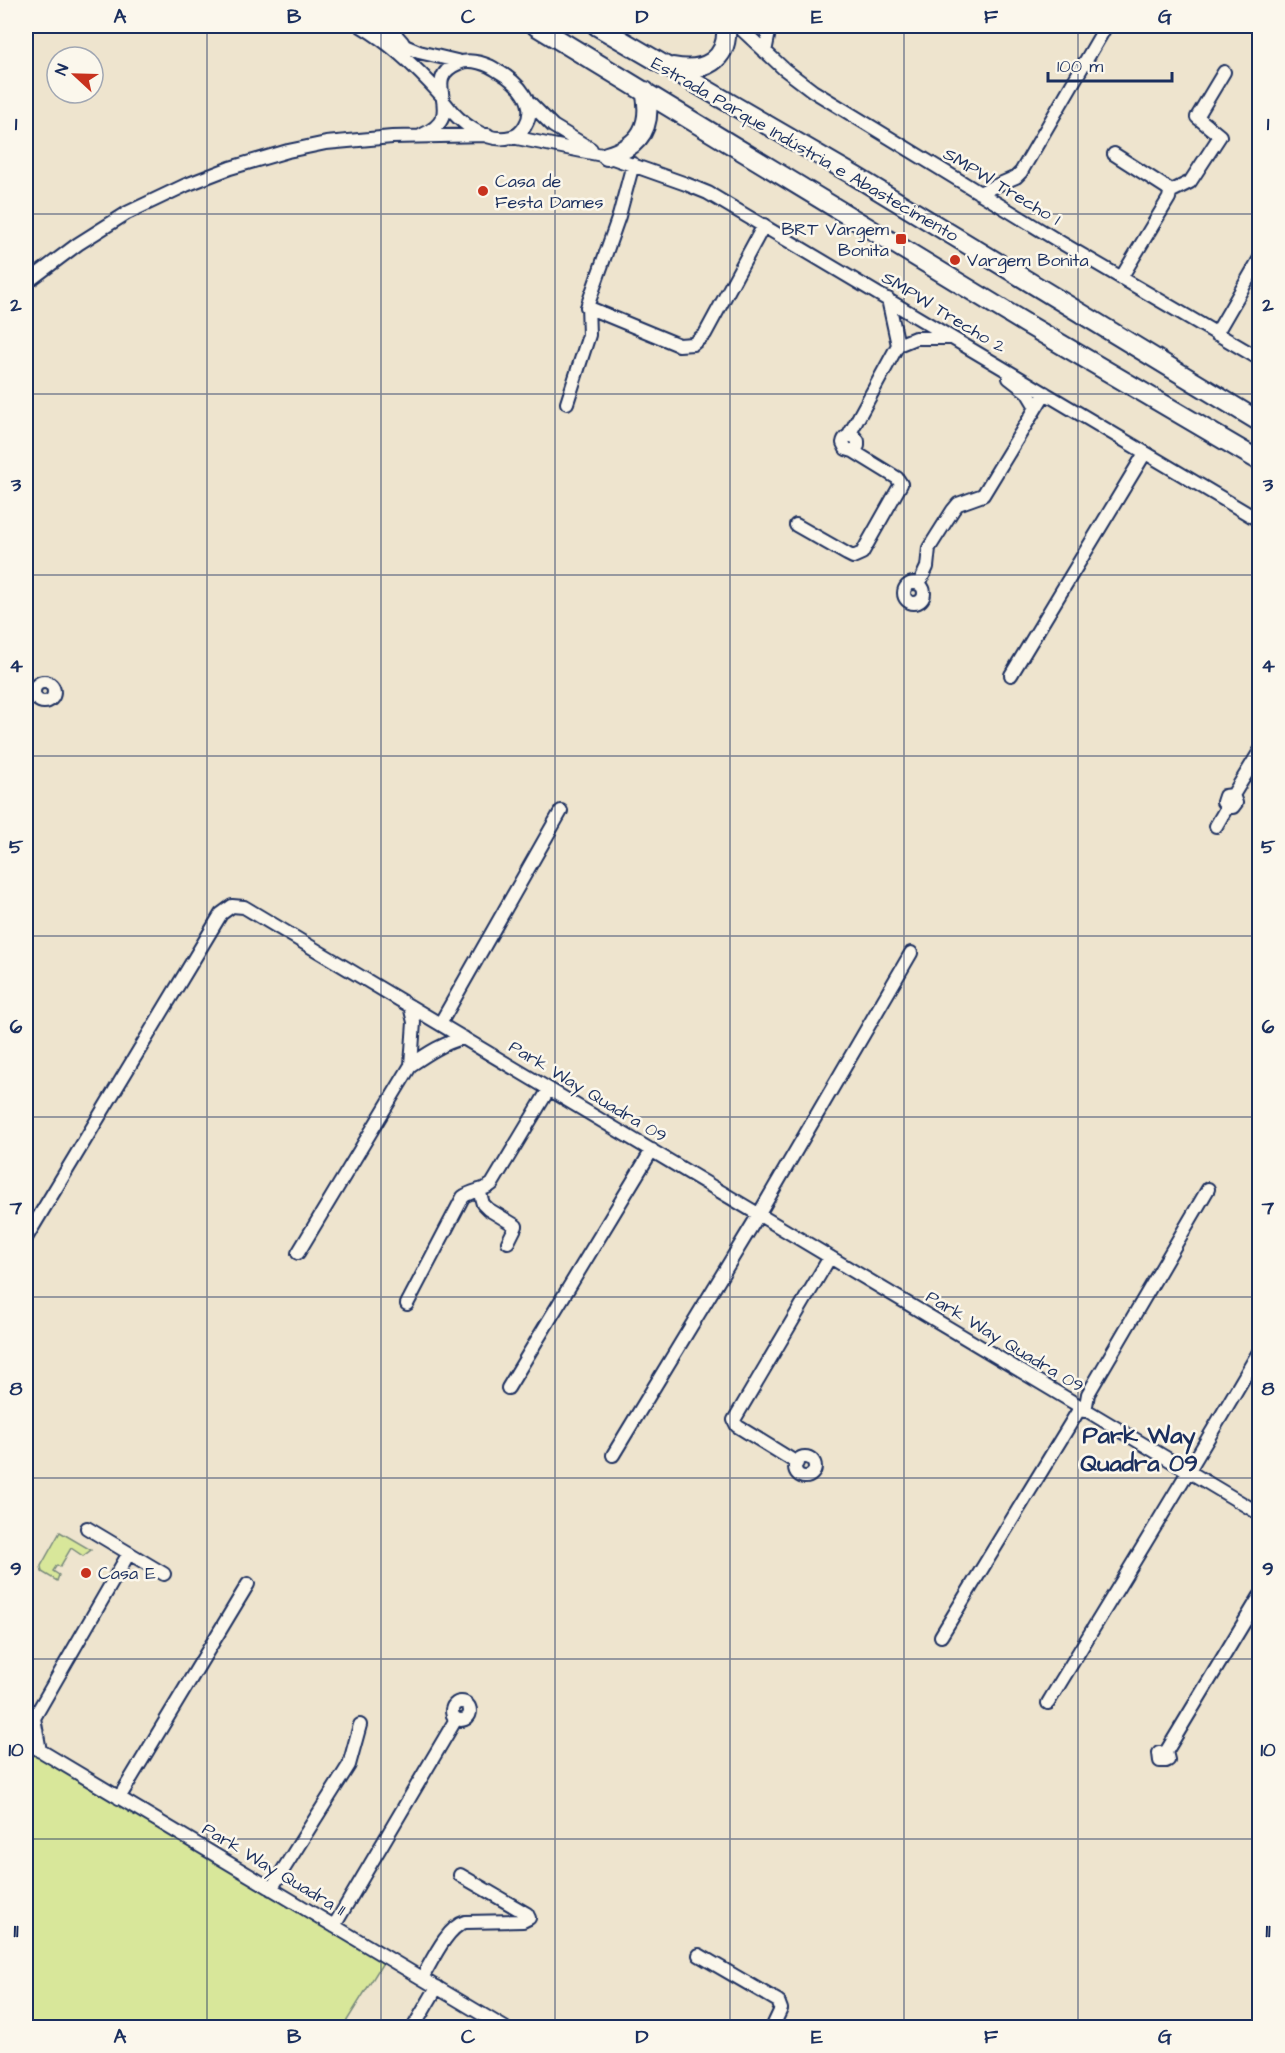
<svg xmlns="http://www.w3.org/2000/svg" width="1285" height="2053" font-family="'Architects Daughter',sans-serif">
<rect width="100%" height="100%" fill="#eee4ce"/>
<filter id="ink" filterUnits="userSpaceOnUse"><feTurbulence type="fractalNoise" baseFrequency=".0167" numOctaves="2"/><feDisplacementMap in="SourceGraphic" scale="12" xChannelSelector="R" yChannelSelector="G"/><feConvolveMatrix kernelMatrix="1 2 1 2 8 2 1 2 1" color-interpolation-filters="sRGB"/></filter>
<g filter="url(#ink)">
<path fill="#d8e79a" stroke="#7a8b7c" stroke-width="1.5" d="M60,1532L91,1550L83,1556L71,1548L60,1567L57,1565L53,1571L59,1575L57,1581L42,1572L41,1566Z
M26,1744L389,1953L343,2027H26Z"/>
<g fill="none" stroke-linecap="round" stroke-linejoin="round">
<g stroke="#1b2f5e" stroke-width="16">
<path id="minor" d="M361,26C392,44 417,68 441,95
M738,26L784,69L813,91L1060,242L1260,359
M395,42L419,52L461,62
M765,52L769,32L776,26
M530,103L553,126L591,149
M422,135C471,114 416,81 459,63C471,58 488,64 498,71C517,82 539,103 525,126C522,131 517,136 511,137C486,144 459,122 445,103
M512,137L607,156L686,184L708,193L1260,521
M1114,154L1167,188L1170,192
M979,193L1016,177L1021,172L1106,26
M1121,278L1169,198L1170,192L1190,182L1220,136L1197,117L1224,72
M26,283L78,244L127,213L186,185L230,168L288,151L326,143L392,137L488,135
M888,299L898,345
M587,307L679,345L693,344L705,334L764,225
M1216,334L1260,258
M1009,378L1027,392L1036,407
M567,403L589,335L588,304L619,216L633,164
M849,435L898,345L915,338H950
M796,525L847,554L853,557L862,553L901,484L897,478L853,451L846,449L843,443C844,437 848,435 854,436L858,441V446L853,451
M904 593a10 10 0 1 1 20 0a10 10 0 1 1-20 0Z
M919,584L927,567L929,548L953,510L958,504L983,495L1045,393
M1011,675L1145,453
M34 692a10 10 0 1 1 20 0a10 10 0 1 1-20 0Z
M1233,795L1236,803L1233,807H1227L1223,802L1225,796L1233,795L1260,751
M1216,826L1227,807
M440,1024L561,811
M411,1065C427,1054 445,1042 464,1038
M479,1190L483,1204L488,1209L516,1226L508,1242
M26,1238L221,914L232,906L244,907L1260,1514
M298,1253L411,1065L414,1022L410,1006
M407,1304L463,1197C472,1190 484,1191 492,1184L549,1089
M508,1388L652,1150
M1085,1411L1088,1394L1208,1189
M613,1455L759,1214L911,953
M795 1467a10 10 0 1 1 20 0a10 10 0 1 1-20 0Z
M797,1463L737,1426L734,1420L830,1257
M87,1528L164,1574
M941,1636L1080,1408
M452 1711a9 9 0 1 1 18 0a9 9 0 1 1-18 0Z
M1048,1703C1119,1586 1191,1469 1260,1350
M34,1718L40,1751
M26,1723L34,1718L129,1553
M26,1742L505,2028
M1166,1752L1159,1753L1160,1761H1166L1168,1760L1166,1752L1260,1596
M119,1798L248,1584
M271,1889L349,1765L360,1725
M334,1926L456,1719
M699,1955L778,2001L781,2009L772,2028
M422,1978C432,1961 447,1927 465,1922L523,1921L529,1918L527,1914L460,1875
M413,2028L437,1987"/>
</g>
<g stroke="#1b2f5e" stroke-width="22">
<path id="highway" d="M384,26L400,44
M536,26L1025,323L1260,461
M597,26L855,176L1260,422
M673,67C703,73 729,61 726,26
M607,156C641,146 653,125 645,91"/>
</g>
<use href="#minor" stroke="#fbf7ec" stroke-width="12"/>
<use href="#highway" stroke="#fbf7ec" stroke-width="18"/>
</g>
</g>
<path fill="none" stroke="#1b2f5e" stroke-width="1.5" stroke-opacity="0.55" d="M207,26V2028M381,26V2028M555,26V2028M730,26V2028M904,26V2028M1078,26V2028M26,214H1260M26,394H1260M26,575H1260M26,756H1260M26,936H1260M26,1117H1260M26,1297H1260M26,1478H1260M26,1659H1260M26,1839H1260"/>
<g fill="#c8321e" stroke="#fbf7ec" stroke-width="2">
<circle cx="483" cy="191" r="6"/>
<rect x="895" y="233" width="12" height="12" rx="3"/>
<circle cx="955" cy="260" r="6"/>
<circle cx="86" cy="1573" r="6"/>
</g>
<g text-anchor="middle" stroke-width="5" stroke-linejoin="round" paint-order="stroke">
<g font-size="18" fill="#1b2f5e" stroke="#fbf7ec">
<text transform="translate(805 149) rotate(30)" y="6">Estrada Parque Indústria e Abastecimento</text>
<text transform="translate(1002 186) rotate(31)" y="6">SMPW Trecho 1</text>
<text transform="translate(944 312) rotate(31)" y="6">SMPW Trecho 2</text>
<text transform="translate(588 1091) rotate(31)" y="6">Park Way Quadra 09</text>
<text transform="translate(1005 1341) rotate(31)" y="6">Park Way Quadra 09</text>
<text transform="translate(274 1869) rotate(31)" y="6">Park Way Quadra 11</text>
</g>
<g font-size="18" fill="#1b2f5e" stroke="#fbf7ec" text-anchor="start">
<text x="495" y="187">Casa de<tspan x="495" dy="21">Festa Dames</tspan></text>
<text x="889" y="235" text-anchor="end">BRT Vargem<tspan x="889" dy="21">Bonita</tspan></text>
<text x="967" y="266">Vargem Bonita</text>
<text x="98" y="1579">Casa E</text>
</g>
<g font-size="24" font-weight="bold" fill="#1b2f5e" stroke="#fbf7ec">
<text x="1139" y="1443">Park Way<tspan x="1139" dy="28">Quadra 09</tspan></text>
</g>
</g>
<rect width="1285" height="2053" fill="none" stroke="#fbf7ec" stroke-width="66"/>
<g transform="translate(75 75) rotate(292)"><circle r="28" fill="#fbf7ec" stroke="#a1a7b3" stroke-width="1.5"/>
<path d="M0-4.5L10 22L0 15L-10 22Z" fill="#c8321e"/>
<text y="-9" font-size="16" font-weight="bold" text-anchor="middle" fill="#1b2f5e">N</text>
</g>
<path d="M1048 72v9h124v-9" fill="none" stroke="#1b2f5e" stroke-width="3"/>
<text x="1057" y="72" font-size="18" fill="#1b2f5e" stroke="#fbf7ec" stroke-width="4.5" paint-order="stroke">100 m</text>
<rect x="33" y="33" width="1219" height="1987" fill="none" stroke="#1b2f5e" stroke-width="2"/>
<g font-size="20" text-anchor="middle" font-weight="bold" fill="#1b2f5e">
<text x="120" y="23">A</text>
<text x="294" y="23">B</text>
<text x="468" y="23">C</text>
<text x="642" y="23">D</text>
<text x="817" y="23">E</text>
<text x="991" y="23">F</text>
<text x="1165" y="23">G</text>
<text x="16" y="130">1</text>
<text x="1268" y="130">1</text>
<text x="16" y="311">2</text>
<text x="1268" y="311">2</text>
<text x="16" y="491">3</text>
<text x="1268" y="491">3</text>
<text x="16" y="672">4</text>
<text x="1268" y="672">4</text>
<text x="16" y="853">5</text>
<text x="1268" y="853">5</text>
<text x="16" y="1033">6</text>
<text x="1268" y="1033">6</text>
<text x="16" y="1214">7</text>
<text x="1268" y="1214">7</text>
<text x="16" y="1395">8</text>
<text x="1268" y="1395">8</text>
<text x="16" y="1575">9</text>
<text x="1268" y="1575">9</text>
<text x="16" y="1756">10</text>
<text x="1268" y="1756">10</text>
<text x="16" y="1937">11</text>
<text x="1268" y="1937">11</text>
<text x="120" y="2043">A</text>
<text x="294" y="2043">B</text>
<text x="468" y="2043">C</text>
<text x="642" y="2043">D</text>
<text x="817" y="2043">E</text>
<text x="991" y="2043">F</text>
<text x="1165" y="2043">G</text>
</g>
</svg>
